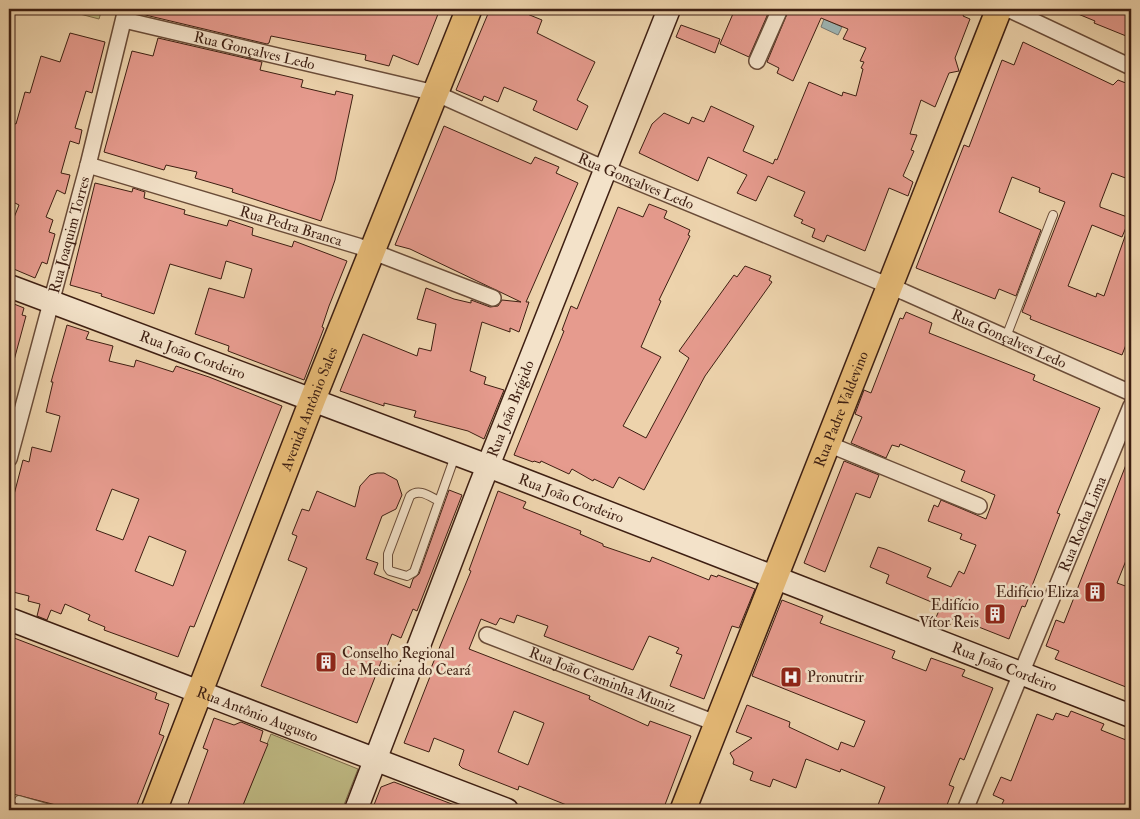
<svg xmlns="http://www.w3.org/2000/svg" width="1140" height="819" font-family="'IM FELL Double Pica',serif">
<rect width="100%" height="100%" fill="#edd3ac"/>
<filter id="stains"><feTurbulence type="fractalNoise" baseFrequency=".004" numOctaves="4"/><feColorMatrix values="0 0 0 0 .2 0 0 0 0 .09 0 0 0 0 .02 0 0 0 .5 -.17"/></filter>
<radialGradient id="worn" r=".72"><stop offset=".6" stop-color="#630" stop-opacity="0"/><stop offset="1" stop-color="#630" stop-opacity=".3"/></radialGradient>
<path fill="#bfba84" stroke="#7e6c4b" d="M61,9H102L99,19Z
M271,734L358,769L342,810H241Z"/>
<path fill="#9db5b4" stroke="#777973" d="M824,19L842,27L838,35L821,27Z"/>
<path fill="#e69b8e" stroke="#3e1f12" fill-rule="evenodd" d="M137,9H440L418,65L393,55L389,66L365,60L366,55L271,36L269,43L267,44L137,13Z
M490,9H515L542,20L537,33L595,62L577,100L588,106L577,130L533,110L537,101L504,87L498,102L484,96L482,101L456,90Z
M735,9H770L749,57L720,44Z
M789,9H966L963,16L970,19L955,58L959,71L949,73L935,107L921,100L910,134L917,135L911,150L914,151L903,176L913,182L908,196L889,188L865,251L827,235L824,242L812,237L815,229L801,223L803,220L794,216L805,192L768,176L756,201L737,193L747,175L708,157L698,181L639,153L652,124L664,113L689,124L692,117L704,122L711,106L754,126L743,151L773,164L775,159L777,160L809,82L842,96L843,92L856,96L863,69L861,68L864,62L860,61L866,48L843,39L848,29L821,18L793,81L777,73L779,68L767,62Z
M1066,9H1131V38L1094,23L1095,21Z
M681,25L720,39L715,53L676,37Z
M70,33L105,42L92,93L86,91L75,128L82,130L79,144L70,141L61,173L70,175L65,194L57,190L46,217L53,220L49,232L55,234L47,264L42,262L35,278L9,267V245L14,232L9,230L19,205L9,200V122L16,124L25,92L30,93L41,56L60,62Z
M158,38L262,62L260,70L303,80L301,87L335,95L336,91L353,95L335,180L321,221L232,192L233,189L195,178L197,172L166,165L164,170L104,152L132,51L153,56Z
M1023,42L1113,85L1118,80L1131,85V180L1112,173L1100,204V207L1130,218L1122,237L1092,225L1068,286L1096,297L1097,293L1104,296L1129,225H1131V332L1122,355L1030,319L1031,316L1022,312L1065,202L1039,192L1040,188L1012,177L999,212L1041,230L1016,296L999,289L995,299L916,268L964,145L969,147L1002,60L1014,65Z
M444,126L531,164L535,157L559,167L556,173L578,183L526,302H529L519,332L510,328V332L482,322L470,371L486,377L484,384L504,390L484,439L468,431L414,417L416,411L384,403V406L340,391L363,334L417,356L419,348L431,351L436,324L417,319L426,288L454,299L471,303V300L490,307L498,306L502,300L521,302L410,249L395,245Z
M95,183L132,192L133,188L145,192L144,198L185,210L184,214L227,226L229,220L253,228L252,235L292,247L294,241L347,261L329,306L322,327L324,328L304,380L228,351L229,346L195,334L209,288L244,298L252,269L226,261L221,279L170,264L154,314L101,296L102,294L70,285Z
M649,204L667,211L664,218L690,230L688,235L690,236L659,300L661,301L641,347L661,357L623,426L646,438L689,358L679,351L734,275L737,277L745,266L771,276L769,280L772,282L705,376L644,490L619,477L613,488L594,479L593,481L572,469L569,474L541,461L540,463L534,461L533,462L514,455L564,331L562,330L571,306L577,309L618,207L643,217Z
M9,302L24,308L22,315L26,316L13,364L9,363Z
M906,312L932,323L929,333L1035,375L1033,380L1100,408L1057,513L1060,514L1030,591L1031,592L1025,607L1022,606L1009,639L961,620L952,619L949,627L934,622L941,606L886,583L889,575L870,567L878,547L885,549L931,568L927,577L951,587L959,571L964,574L976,545L960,539L962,534L928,521L934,505L938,507L941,500L986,519L995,495L961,481L965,471L900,444L899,447L892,445L886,458L851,443L862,417L855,414L864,390L871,393L900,318L903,319Z
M67,325L89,332L86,339L113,346L109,361L134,367L136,360L173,372L176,366L209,377L282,406L194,627L190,626L178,657L104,630L105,627L88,620L90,615L65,604L61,614L51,610L47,620L37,616L40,604L28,601L29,596L9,591V514L23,460L29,462L32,447L51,452L60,416L46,412L53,382H51ZM112,489L139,499L123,540L96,530ZM149,536L186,551L173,586L135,571Z
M1131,452V548L1117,583L1131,588V689L1055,659L1059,651L1046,646L1056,620L1064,623Z
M844,461L879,475L870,498L856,493L825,572L804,563Z
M377,473H384L397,480L402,495L396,509L382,516L366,559L378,563L374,574L410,588L413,579L419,574L449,490L462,495L417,611L413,609L401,638L392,634L357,723L261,686L307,568L288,560L297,536L292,534L302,509L309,511L317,491L355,507L360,486L370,475Z
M498,491L526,502L523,508L581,531L580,534L603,544V546L650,562L652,557L709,580L711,575L717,577L718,575L755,589L739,628L732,626L704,699L670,686L682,655L676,653L679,648L649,636L633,670L544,636L548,626L517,615L514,623L500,618L496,625L481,619L469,649L590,696L589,699L648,726L650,721L691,736L663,810H579L519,786L518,790L462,768L459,765L464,750L434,738L429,752L404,743L431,674L429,673L471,571L469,570ZM514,711L544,723L528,765L498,752Z
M782,600L823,616L820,623L895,651L892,658L926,671L931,658L965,670L962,676L993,688L964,760L960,758L949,785L954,787L945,810H876L885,787L841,769L840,772L806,759L796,788L773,779L770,787L750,780L753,772L733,764L734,760L730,753L752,738L736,732L747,705L790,722L789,727L838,750L841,742L854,747L865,721L752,676Z
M9,636L157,693L155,699L169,704L159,734L164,736L135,810H65L56,805L9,793Z
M1071,711L1104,724L1101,730L1131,742V810H999L1004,800L993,795L1001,777L1011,781L1037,714L1053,720L1056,713L1068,717Z
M214,718L234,725L241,722L263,731L260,741L268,744L241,810H186L208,750L203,748Z
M394,782L465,809V810H372L381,787Z"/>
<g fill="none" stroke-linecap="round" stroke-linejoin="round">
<g stroke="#6a4c38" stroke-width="10">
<path id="lane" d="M1006,337L1053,215
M439,501C429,496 419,488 410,496L388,554V568L390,571L407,576L414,572L455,456
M19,800L54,810"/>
</g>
<g stroke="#6a4c38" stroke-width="18">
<g id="street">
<path d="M1008,9L1131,67"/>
<path id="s1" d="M124,20L435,93L594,164L904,292L1131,393"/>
<path d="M757,61L780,9"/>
<path id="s2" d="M88,165L358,246L493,298"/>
<path d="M828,444L979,506"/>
<path id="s3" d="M9,459L88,165L126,9"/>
<path id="s4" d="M487,635L718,724"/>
<path id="s5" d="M965,810L1131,406"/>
</g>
</g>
<g stroke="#3e1f12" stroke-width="25">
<g id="secondary">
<path id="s6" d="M9,286L488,466L1131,716"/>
<path id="s7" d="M9,619L507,810"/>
<path id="s8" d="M356,810L480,486L669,9"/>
</g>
</g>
<g stroke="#3e1f12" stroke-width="28">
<g id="primary">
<path id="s9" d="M154,810L312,401L469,9"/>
<path id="s10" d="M683,810L999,9"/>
</g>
</g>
<use href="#lane" stroke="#f3e2c9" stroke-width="8"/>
<use href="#street" stroke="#f3e2c9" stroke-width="15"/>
<use href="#secondary" stroke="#f3e2c9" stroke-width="22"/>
<use href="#primary" stroke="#e6ba76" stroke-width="25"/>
</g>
<defs>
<g id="building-square" transform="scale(1.125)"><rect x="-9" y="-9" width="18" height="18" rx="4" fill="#8f2418" stroke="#f3e2c9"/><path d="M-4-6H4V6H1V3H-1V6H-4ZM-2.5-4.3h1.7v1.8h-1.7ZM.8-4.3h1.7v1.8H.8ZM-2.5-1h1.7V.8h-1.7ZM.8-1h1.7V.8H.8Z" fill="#fff"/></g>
<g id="hospital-square" transform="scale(1.125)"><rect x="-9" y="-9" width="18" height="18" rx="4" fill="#8f2418" stroke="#f3e2c9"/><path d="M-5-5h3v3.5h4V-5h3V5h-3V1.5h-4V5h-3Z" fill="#fff"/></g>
</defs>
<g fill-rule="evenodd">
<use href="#building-square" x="1095" y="592"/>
<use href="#building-square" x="995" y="614"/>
<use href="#building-square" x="326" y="662"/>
<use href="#hospital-square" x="791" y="677"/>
</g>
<g text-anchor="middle" stroke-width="5" stroke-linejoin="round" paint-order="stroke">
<g font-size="15" fill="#3e1f12" stroke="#f3e2c9">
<text dy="5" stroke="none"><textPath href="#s1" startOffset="134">Rua Gonçalves Ledo</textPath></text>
<text dy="5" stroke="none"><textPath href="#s1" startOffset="539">Rua Gonçalves Ledo</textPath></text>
<text dy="5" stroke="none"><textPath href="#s2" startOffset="212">Rua Pedra Branca</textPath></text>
<text dy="5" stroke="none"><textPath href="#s3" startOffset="232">Rua Joaquim Torres</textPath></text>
<text dy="5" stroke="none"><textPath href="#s1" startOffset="944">Rua Gonçalves Ledo</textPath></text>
<text dy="5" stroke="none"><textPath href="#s6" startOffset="196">Rua João Cordeiro</textPath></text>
<text dy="5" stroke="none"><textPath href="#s9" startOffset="430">Avenida Antônio Sales</textPath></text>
<text dy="5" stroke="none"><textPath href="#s8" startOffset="430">Rua João Brígido</textPath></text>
<text dy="5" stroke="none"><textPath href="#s10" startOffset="431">Rua Padre Valdevino</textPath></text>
<text dy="5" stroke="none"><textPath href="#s6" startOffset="601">Rua João Cordeiro</textPath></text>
<text dy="5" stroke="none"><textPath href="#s5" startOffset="309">Rua Rocha Lima</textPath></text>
<text dy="5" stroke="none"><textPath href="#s6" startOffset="1066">Rua João Cordeiro</textPath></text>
<text dy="5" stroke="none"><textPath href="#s4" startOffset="124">Rua João Caminha Muniz</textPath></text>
<text dy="5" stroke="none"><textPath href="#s7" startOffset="266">Rua Antônio Augusto</textPath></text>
</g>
<g font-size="15" fill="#3e1f12" stroke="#f3e2c9" text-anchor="end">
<text x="1079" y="597">Edifício Eliza</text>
<text x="979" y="610">Edifício<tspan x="979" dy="17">Vítor Reis</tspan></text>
<text x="342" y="658" text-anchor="start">Conselho Regional<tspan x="342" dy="17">de Medicina do Ceará</tspan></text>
<text x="807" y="682" text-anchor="start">Pronutrir</text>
</g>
</g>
<rect width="1140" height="819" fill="none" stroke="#edd3ac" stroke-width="30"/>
<rect x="10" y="10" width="1120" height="799" fill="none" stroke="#3e1f12" stroke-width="2.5"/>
<rect x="15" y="15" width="1110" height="789" fill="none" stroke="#3e1f12"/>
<rect width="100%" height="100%" filter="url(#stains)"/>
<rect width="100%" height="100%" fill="url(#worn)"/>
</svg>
